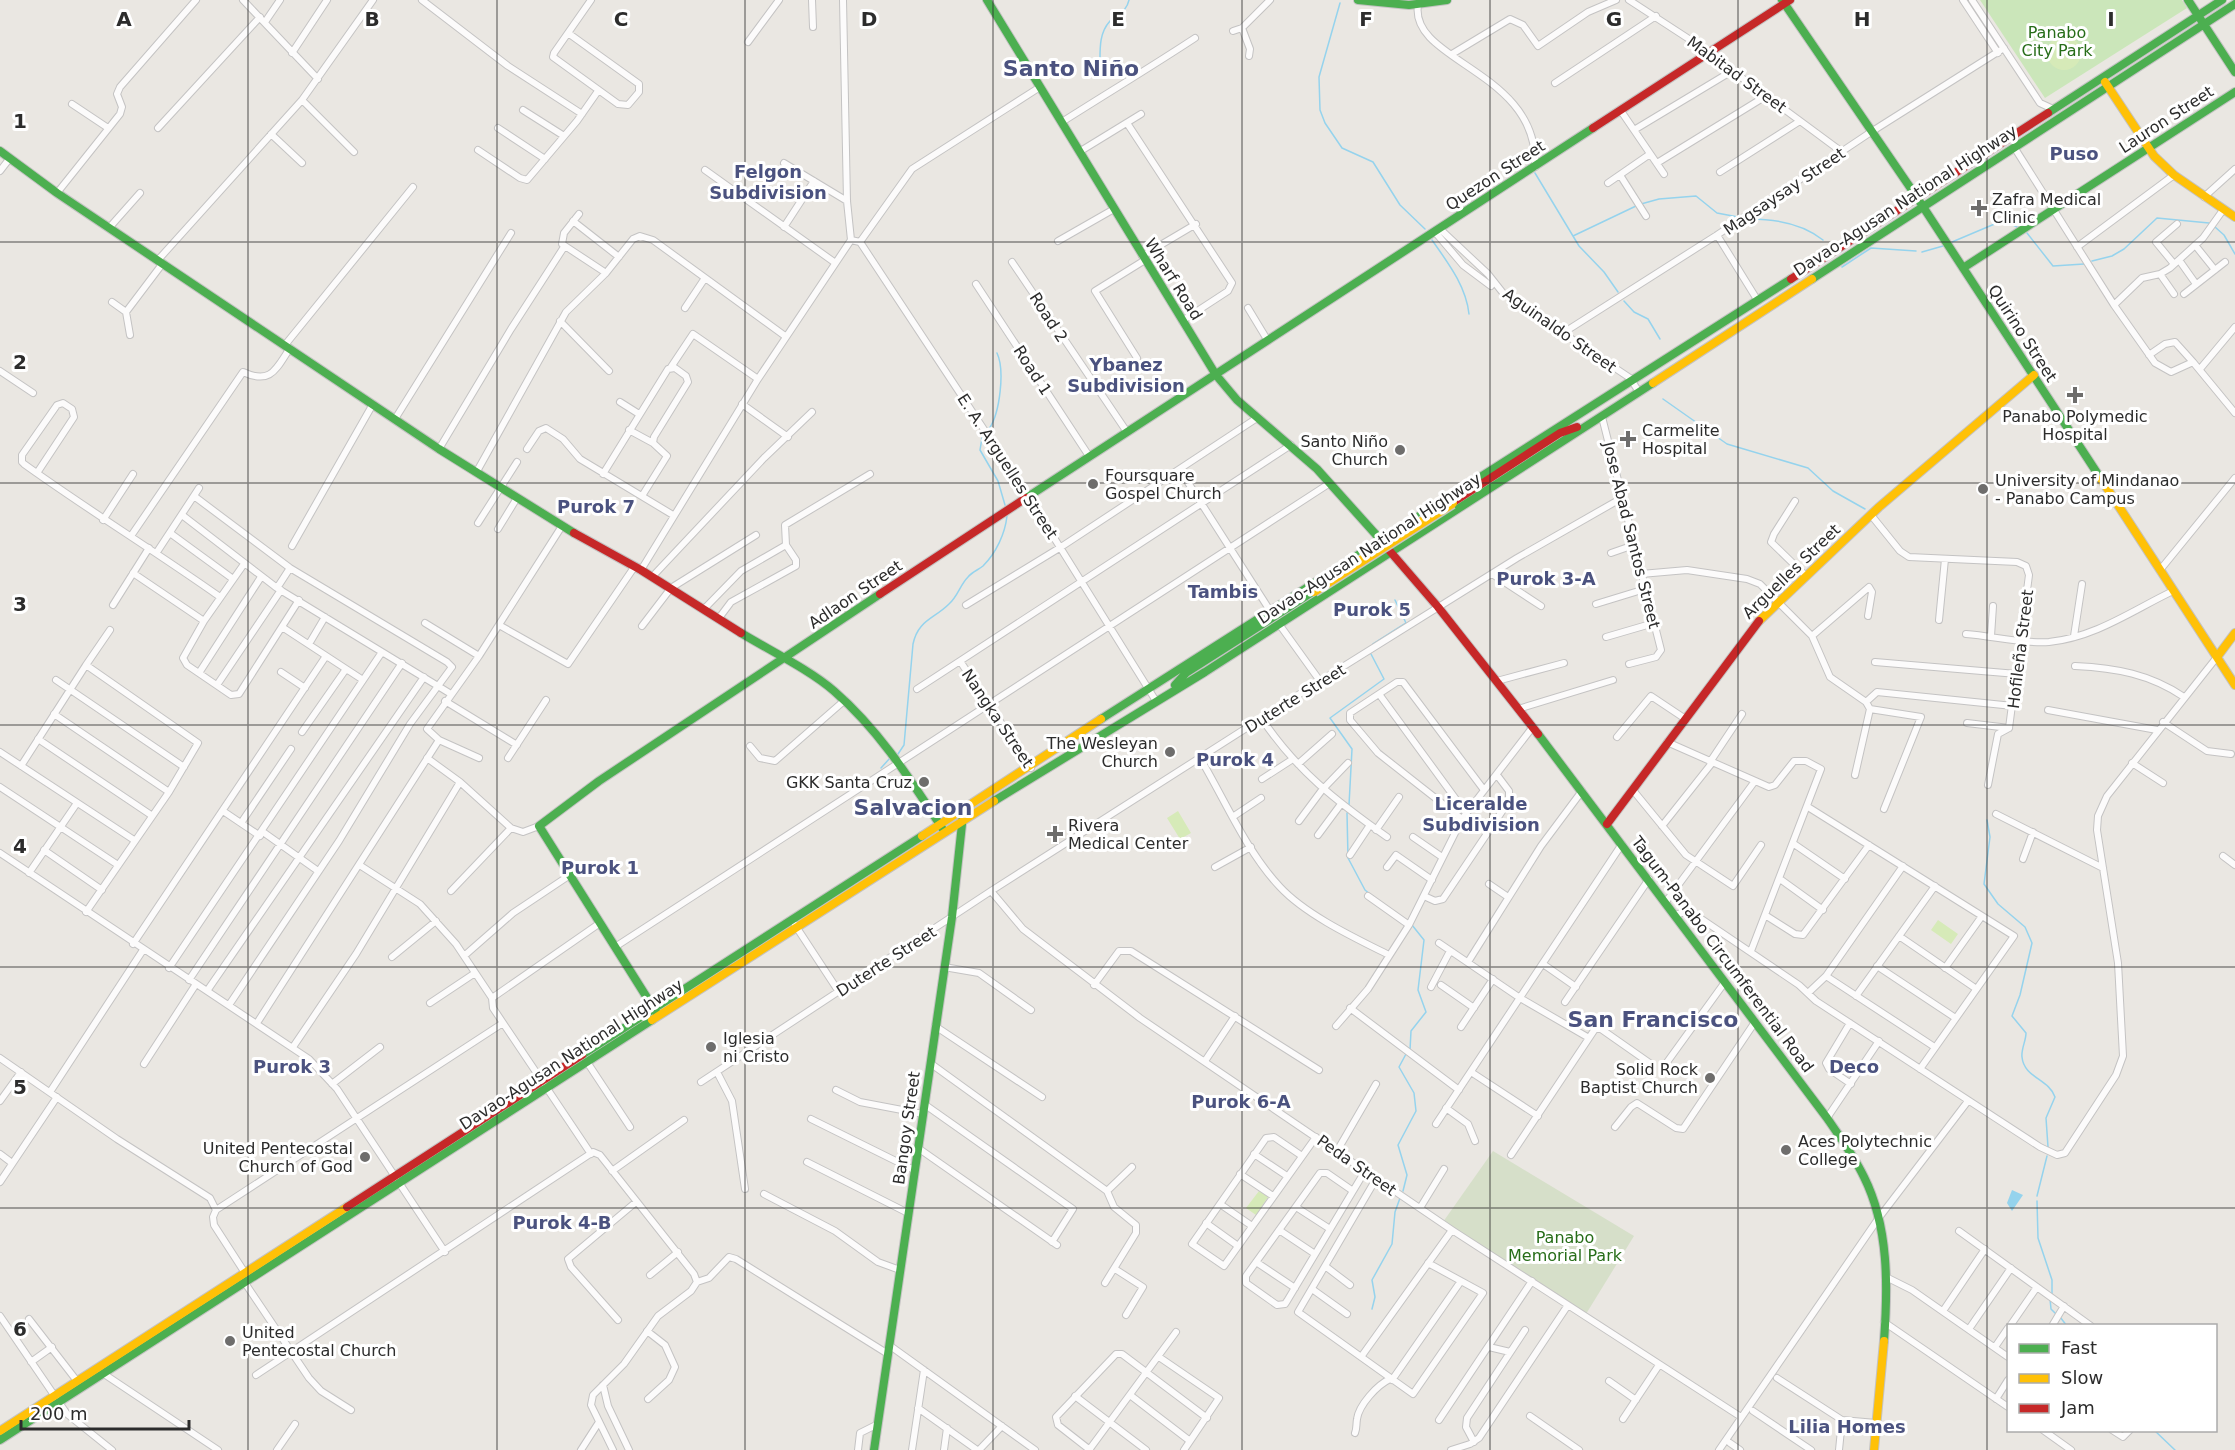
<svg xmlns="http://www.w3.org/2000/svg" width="2235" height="1450" font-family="'DejaVu Sans',sans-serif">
<rect width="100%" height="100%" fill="#eae7e2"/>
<path fill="#cbe6ba" d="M1980,0H2182L2187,8L2045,98Z"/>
<path fill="#d6dfc9" d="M1493,1151L1634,1236L1586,1314L1443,1222Z"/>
<path fill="#d6eab8" d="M2047 53a17 17 0 1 1 34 0a17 17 0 1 1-34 0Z
M1178,811L1191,833L1180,839L1167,818Z
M1938,920L1958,934L1951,944L1931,930Z
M1259,1191L1268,1197L1256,1215L1246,1208Z"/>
<path fill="#95d3ed" d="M2012,1190L2023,1195L2012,1211L2007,1203Z"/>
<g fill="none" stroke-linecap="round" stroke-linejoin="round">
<path stroke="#95d3ed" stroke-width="1.5" d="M1340,3L1319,77L1320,110L1325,123L1342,148L1373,162L1400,205L1425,229
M1100,64C1100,49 1099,33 1110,21C1118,12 1126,13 1129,0
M1535,173L1579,246L1604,272L1618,292
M1641,204L1659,199L1696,196L1717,213L1738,217
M1750,219C1775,219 1803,224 1823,240
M2215,227L2224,235L2235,254
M2027,233L2053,266L2084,264
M1573,236L1636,206
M1432,240C1448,263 1466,286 1469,314
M1952,242L2004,220L2017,227
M1922,252L1943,246
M2092,261L2112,256L2124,249L2157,218L2209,223
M1842,267L1871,248L1916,251
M1624,301L1634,312L1648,319L1660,339
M1663,399L1727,444L1808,468L1833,491L1865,509
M989,429C1000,413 1005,370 997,353
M982,438L980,450L998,481L1005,505
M1373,644L1406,623L1395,600
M898,754L904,745L913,644C918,620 934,619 949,604C958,596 960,585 968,577C972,572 978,570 983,566C996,553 1005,534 1007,516
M881,768L890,758
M1349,805L1352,749L1330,718L1384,679L1371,654
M1347,813L1348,858L1365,890L1370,894
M1987,820L1990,837L1984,884L1998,904L2025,927L2032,943L2020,995L2012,1016L2026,1033C2026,1041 2021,1049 2022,1057C2024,1078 2049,1079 2055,1097L2046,1118L2048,1147
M1410,1050L1411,1031L1426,1012L1418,990L1424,940L1412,925
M1403,1191L1407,1175L1398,1145L1416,1111L1414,1093L1399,1067L1406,1054
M2037,1196L2047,1156
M2037,1201L2038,1238L2052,1280V1294
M2050,1299L2051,1309L2056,1314
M1372,1309L1375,1297L1372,1280L1392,1244L1395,1212L1400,1198
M2060,1317L2067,1326
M2154,1430L2175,1450"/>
<g stroke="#c4c3c3" stroke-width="8">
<path id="street" d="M243,0L318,79
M422,0L508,66L582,114
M812,0L813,27
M1629,0L1692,41L1842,152
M1963,0L1998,53
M1972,0L2040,103L2053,109
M1418,5C1409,62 1540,71 1535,167
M265,22L280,0
M1242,28L1250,49L1249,56
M1233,31L1242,28L1270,0
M568,33L639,84V92L628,105L618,104L553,57L554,53L591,0
M748,42L779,0
M292,53L327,0
M1452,54L1510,19L1523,25L1538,46L1588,12L1616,0
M1555,83L1656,16
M302,100L354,152
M72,104L108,128
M523,110L564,136
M1621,111L1664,174
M1062,122C1106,94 1151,67 1195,38
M1127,123L1232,283L1228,291L1182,321
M158,128L260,17
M498,128L545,159
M1634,130L1732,71
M271,134L302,163
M2014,147L2114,305L2155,363L2171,372L2193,362L2235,413
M478,150L520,178L527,180L577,121L598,91
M1079,152L1141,114
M784,163L847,201
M1657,163L1766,96
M705,170L834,262
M0,171L10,158
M1720,172L1800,121
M1620,175L1646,216
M1608,183L1650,154
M57,193L120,114L122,107L117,94L120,87L196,0
M2204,197L2235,169
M579,214L564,233L562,244L606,273
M573,221L619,257
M784,227L814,181
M109,228L140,193
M1440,229L1488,274L1503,293L1630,378L1639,392
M1435,232L1463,265L1491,286
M1717,235L1758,301
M851,240L860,242L1028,496L1156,701
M1058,241L1114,209
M860,242L912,169L1040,87
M2195,245L2215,270
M2077,247L2174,175
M1142,256L1196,224
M158,260L302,100L373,0
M2179,260L2196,284
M1012,262L1127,432
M2174,264L2156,242L2177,224
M2160,274L2174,294
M976,284L1089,456
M2184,294L2225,262
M112,302L126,312
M2114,305L2142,278L2160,274L2170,268L2203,238L2223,210
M685,308L705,278
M1248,308L1268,341
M560,321L609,371
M1563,333L1717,235L1871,132L2004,48
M130,335L126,312L163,263
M285,345L413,187
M2149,355L2165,344L2175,342L2193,362
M1137,358L1095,291L1145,260
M671,367L693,334L758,379
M2200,369L2235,327
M0,371L33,393
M620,402L639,414
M742,404L788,437
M1602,417L1661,650L1656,657L1629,664
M395,419L511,233
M629,430L653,443
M439,449L511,329L564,247
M527,449L539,431L546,428L563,439L580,459L673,515
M1180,470L1269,609
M37,473L74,417L72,409L63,403L57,405L22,455V462L24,464C88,510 155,551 220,597
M476,473L566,312L606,273L633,239L640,236L653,240L785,336
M603,474L668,369L675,368L686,376L688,382L654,437L653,443L667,456L642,496
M194,496L290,568L447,662L452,667L410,724L339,841L229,1005
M1795,501L1774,534L1771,542L1806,576
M182,515L277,588L451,694
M1871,515L1900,551L1909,557L2017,562L2026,566L2029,575L2009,728
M103,520L133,474
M478,523L517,462
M498,529L517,498
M170,533L233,579
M131,536L243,372C271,385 276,369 290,348
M292,546L373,404
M157,552L199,488
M1611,553L1634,545
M244,564L204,621L183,658L187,665L231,695L239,694L299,600
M641,570L758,379L851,240L847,201L843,0
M2160,570L2235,478
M133,573L204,621
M1492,574L1541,606
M1641,574L1687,570L1747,579L1760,584L1812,636L1830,677L1866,702L1870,709L1921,717L1884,809
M652,577L764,458L812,412
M277,588L290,568
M1596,604L1645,589
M113,605L149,548
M966,605L1061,547L1257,418
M704,609L741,571L786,545L785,525L870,474
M719,618L731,602L796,566V560L786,545
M1939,620L1945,559
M425,623L479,656
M1279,624L1320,681
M499,625L568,664L635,566
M642,626L671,588L756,535
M282,627L363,680
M1966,634C1993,636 2022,644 2049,642C2096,637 2133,610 2173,591
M1812,636L1869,587L1872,592L1868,616
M1991,636L1993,606
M2074,636L2082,584
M1606,637L1654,623
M309,644L325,617
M960,661L1031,768
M1875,662L2017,674
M86,665L110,630
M2075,666C2116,668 2150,674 2184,697
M281,672L305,688
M199,673L261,577
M56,680L184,767
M1497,681L1564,663
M217,685L281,590
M917,689L1291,445
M1379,694L1466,813
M445,701L517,745
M1866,702L1877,692L2013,706
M1518,709L1613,680
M2048,710L2157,730
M54,714L169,792
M1262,719C1297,771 1336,801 1387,837
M2163,722L2207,751L2231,754
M1967,723L2009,728
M302,732L346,669
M1617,737L1651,696L1684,718
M38,739L151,815
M1667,742L1769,787L1775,785L1794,761H1806L1821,769L1751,951
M750,746L760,758L775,761L845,700
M0,752L134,840
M427,758L460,782L511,828L523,832L539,826
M479,758L439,740L427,729L479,656L562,526
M508,758L546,700
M1200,758C1225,800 1246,851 1280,887C1306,915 1355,938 1389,955
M1710,762L1742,714
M2132,763L2163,783
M1298,764L1332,734
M21,766L86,665L198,743L169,792L86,912
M1855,775L1870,709
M1262,779L1293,759
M1988,785L1998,734L2009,728
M0,787L118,865
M1632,789L1686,855L1733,886L1761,845
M1808,807L2014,936L1920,1069
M223,811L260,836
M1996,814L2103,868
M1234,816L1261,798
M1462,819L1378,753L1350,720V713L1397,682H1403L1484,790
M1299,821L1322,790L1348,763
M241,823L291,749
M1662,826L1712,763
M1376,830L1399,797
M263,832L318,871
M1318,835L1341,804
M1413,837L1442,857
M1794,844L1845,879
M44,850L102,890
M0,853L309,1059L337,1089L445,1252
M1350,855L1370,825
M2223,856L2235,865
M2023,859L2033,832
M361,866L420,904L456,944L492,998L493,1008L591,1154
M1215,867L1251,847
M1387,867L1396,855L1432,880
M29,873L77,803
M1780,879L1823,910
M1489,884L1508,897
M451,891L511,828
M991,891L1023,929L1140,1018L1452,1230L1741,1417
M1368,896L1409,925
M1424,896L1435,901L1443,899L1509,801V791L1497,775
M1665,903L1755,781
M1674,915L1686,912L1697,916L1799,985L1816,1001L2040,1147L2057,1155L2065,1153L2116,1075L2123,1056L2118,963L2097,830L2098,816L2107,796L2217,657
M1765,915L1795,934L1803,935L1869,845
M795,925L839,992
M1899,936L1975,988
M1439,943L1520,998L1589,1038
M133,944L326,656
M615,947L1330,483
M464,956L513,913L570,875
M392,957L436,921
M1468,962L1541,846L1582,791
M1543,964L1576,987
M1877,966L1954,1017
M944,967L979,973L1031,1010
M169,968L382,652
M1945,968L1982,916
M1826,976L1933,1046
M189,980L402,663
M1094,985L1119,951H1131L1319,1070
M1441,985L1474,1008
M1431,987L1450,951
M207,991L424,677
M1808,993L1826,976L1903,866
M1856,996L1935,886
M492,998L600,923
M1565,1002L1649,879
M430,1003L475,973
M1350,1008L1459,1090
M257,1023L439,740
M1850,1023L1826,1063L1829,1069L1851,1084
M935,1026L1042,1097
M1336,1026L1368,989L1409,925L1462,819L1532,728
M1461,1027L1493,979
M293,1047L356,954L460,782
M0,1058L117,1139L210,1198L216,1210
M1205,1061L1235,1016
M587,1062L630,1127
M930,1063L1107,1191L1114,1207L1136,1225V1233L1105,1283
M144,1064L196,984
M1665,1065L1725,982
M717,1072L732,1101L745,1189
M1471,1072L1538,1116
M701,1082L991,891L1320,681L1517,558L1622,498
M332,1084L380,1047
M836,1090L860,1102L923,1114
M50,1092L143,950
M0,1101L21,1072
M924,1104L1073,1209L1052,1242
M1446,1108L1468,1124L1475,1141
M1827,1118L1879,1041
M811,1119L914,1170
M1436,1124L1622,844
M1615,1127L1631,1107L1637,1103L1676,1128L1683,1129L1755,1022
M918,1148L1057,1245
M1337,1151L1376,1084
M0,1154L12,1163
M1254,1154L1287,1176
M1511,1155L1595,1029H1601L1651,1064
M1302,1156L1274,1137L1266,1138L1192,1244L1224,1266L1316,1137
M807,1162L908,1213
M612,1171L684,1120
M1240,1174L1273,1196
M1376,1179L1298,1312L1413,1394L1483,1293L1428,1263
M0,1182L57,1097
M1107,1191L1132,1167
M1353,1191L1327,1173H1320L1246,1276V1283L1277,1305L1285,1304L1287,1301L1365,1171
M764,1194L835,1231L878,1262L900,1270
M1220,1204L1252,1226
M1296,1207L1330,1229
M1420,1208L1444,1169
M1206,1223L1238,1246
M1279,1230L1315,1254
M1959,1231L2091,1326
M1256,1262L1295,1288
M1325,1266L1350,1285
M1115,1269L1143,1287L1126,1315
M245,1273L214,1225L213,1217L216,1210L503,1023
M650,1275L678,1252
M1886,1277L1912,1290L2008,1357
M245,1283L309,1378L321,1391L351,1410
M1312,1289L1347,1314
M1943,1311L1985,1249
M0,1316L67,1414L112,1450
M29,1319L77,1381
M618,1320L571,1267L568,1259L636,1202
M1884,1322L2008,1407
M2010,1326L2037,1287
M2052,1326L2064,1306
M1969,1329L2011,1268
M647,1331L665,1345L675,1367L669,1380L648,1399
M889,1345L1035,1450
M1489,1347L1510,1352
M1995,1347L2008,1328
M1159,1357L1219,1398L1184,1450
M1361,1357L1452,1230
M31,1362L52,1347
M101,1372L218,1450
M256,1375L593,1152L600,1155L694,1274L697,1282
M1777,1378L1842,1420L1876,1423
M1392,1380L1461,1281
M1609,1381L1636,1400
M603,1385L608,1406L629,1450
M1130,1395L1190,1441
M1075,1396L1146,1450
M1996,1399L2008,1380
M918,1408L977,1450
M1753,1411L1811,1450
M1530,1416L1579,1450
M1623,1419L1659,1365
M1439,1420L1532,1281
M2043,1430L2071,1450
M2112,1430L2123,1437L2130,1430
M1355,1433C1357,1428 1356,1425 1357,1419C1359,1405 1377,1385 1390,1379
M1474,1442L1466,1427L1467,1418L1525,1330
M1730,1443L1740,1450
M277,1450L295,1424
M581,1450L599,1422
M613,1450L591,1405L593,1395L624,1364L658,1316L691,1291L697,1282L709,1278L729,1257L736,1259L888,1354
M858,1450L860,1433L878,1424
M912,1450L924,1370
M944,1450L947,1428
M979,1450L1002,1426
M1089,1450L1176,1332
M1090,1450L1058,1425L1056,1417L1116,1354H1122L1207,1418
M1451,1450L1470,1444L1479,1438L1568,1305
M1719,1450L1878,1219L1968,1101
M1839,1450L1842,1420"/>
</g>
<g stroke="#c4c3c3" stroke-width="10">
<path id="fast" d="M987,0L1216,375L1237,400L1317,469L1379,538
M1358,0L1409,5L1447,0
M1782,0L1916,196L2101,479
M2188,0L2235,72
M2048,113L2222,0
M0,151L57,193L439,449L574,533
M1963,268L2235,92
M1812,279L2235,4
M1026,498L1593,128
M741,633C769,650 810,670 834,691C879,730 910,779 942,828
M1175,685L1186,673L1314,591
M1101,719L1791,279
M1538,734L1827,1118C1840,1137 1854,1156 1864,1177C1889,1227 1888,1287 1884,1341
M994,801L1205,672L1653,383
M656,1012L539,826L599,781L880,594
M582,1055L922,836
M0,1440L652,1020
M874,1450L952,917L963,815"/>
</g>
<g stroke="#c4c3c3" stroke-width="10">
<path id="slow" d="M2105,82L2154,156L2174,175L2235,217
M1653,383L1812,279
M2101,479L2235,685
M1759,621L1879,507L2034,375
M2217,657L2235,633
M922,836L1101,719
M652,1020L994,801
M0,1431L347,1207
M1874,1450L1884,1341"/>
</g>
<g stroke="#c4c3c3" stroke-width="10">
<path id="jam" d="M1593,128L1790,0
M1791,279L2048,113
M1452,503L1560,433L1577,427
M574,533L641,570L741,633
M1388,549L1438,607L1538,734
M880,594L1026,498
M1607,824L1759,621
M347,1207L582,1055"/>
</g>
<use href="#street" stroke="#fcfbfb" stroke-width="6"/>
<use href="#fast" stroke="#4caf50" stroke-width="8"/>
<use href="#slow" stroke="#ffc107" stroke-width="8"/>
<use href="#jam" stroke="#c62828" stroke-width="8"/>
<g stroke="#c6c4c2" stroke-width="13" stroke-linecap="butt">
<path id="slow-bridge" d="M1314,591L1452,503"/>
</g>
<use href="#slow-bridge" stroke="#ffc107" stroke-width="10"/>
</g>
<path fill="none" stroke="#2c2c2c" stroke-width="1.5" stroke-opacity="0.55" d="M248,0V1450M497,0V1450M745,0V1450M993,0V1450M1242,0V1450M1490,0V1450M1738,0V1450M1987,0V1450M0,242H2235M0,483H2235M0,725H2235M0,967H2235M0,1208H2235"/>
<g fill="#6e6d6c" stroke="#fff" stroke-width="2">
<path d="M1976 199h6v6h6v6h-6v6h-6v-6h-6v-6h6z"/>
<path d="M2072 386h6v6h6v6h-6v6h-6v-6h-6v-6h6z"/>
<path d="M1625 430h6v6h6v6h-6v6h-6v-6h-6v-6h6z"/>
<circle cx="1400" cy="450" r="6"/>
<circle cx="1093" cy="484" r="6"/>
<circle cx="1983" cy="489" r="6"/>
<circle cx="1170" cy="752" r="6"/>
<circle cx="924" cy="782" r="6"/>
<path d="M1052 825h6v6h6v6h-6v6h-6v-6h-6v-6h6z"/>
<circle cx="711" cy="1047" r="6"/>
<circle cx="1710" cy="1078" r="6"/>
<circle cx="1786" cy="1150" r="6"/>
<circle cx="365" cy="1157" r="6"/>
<circle cx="230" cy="1341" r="6"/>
</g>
<g text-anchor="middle" stroke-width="6" stroke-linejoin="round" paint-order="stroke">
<g font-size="16" fill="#276d19" stroke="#fff">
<text x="2057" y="38">Panabo<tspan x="2057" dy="18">City Park</tspan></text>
<text x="1565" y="1243">Panabo<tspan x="1565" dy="18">Memorial Park</tspan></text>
</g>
<g font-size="16" fill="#2c2c2c" stroke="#fff">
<text transform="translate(1737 74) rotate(36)" y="6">Mabitad Street</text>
<text transform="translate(2166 119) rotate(-33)" y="6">Lauron Street</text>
<text transform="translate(1495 175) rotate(-33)" y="6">Quezon Street</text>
<text transform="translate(1784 191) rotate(-34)" y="6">Magsaysay Street</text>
<text transform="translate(1905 200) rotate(-33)" y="6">Davao-Agusan National Highway</text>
<text transform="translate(1174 279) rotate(58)" y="6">Wharf Road</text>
<text transform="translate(1049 317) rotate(57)" y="6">Road 2</text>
<text transform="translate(1560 330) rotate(35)" y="6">Aguinaldo Street</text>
<text transform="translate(2023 333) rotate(57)" y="6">Quirino Street</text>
<text transform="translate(1033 370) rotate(57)" y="6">Road 1</text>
<text transform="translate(1008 466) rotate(57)" y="6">E. A. Arguelles Street</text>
<text transform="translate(1632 535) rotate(76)" y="6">Jose Abad Santos Street</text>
<text transform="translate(1369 548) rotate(-33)" y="6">Davao-Agusan National Highway</text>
<text transform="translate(1791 571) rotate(-44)" y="6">Arguelles Street</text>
<text transform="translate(855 594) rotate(-34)" y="6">Adlaon Street</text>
<text transform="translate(2020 649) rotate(-83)" y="6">Hofileña Street</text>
<text transform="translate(1295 698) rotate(-32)" y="6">Duterte Street</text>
<text transform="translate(998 718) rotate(56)" y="6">Nangka Street</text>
<text transform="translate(1723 954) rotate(53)" y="6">Tagum-Panabo Circumferential Road</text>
<text transform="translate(886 961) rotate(-33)" y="6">Duterte Street</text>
<text transform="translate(571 1054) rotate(-33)" y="6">Davao-Agusan National Highway</text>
<text transform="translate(906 1128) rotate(-82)" y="6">Bangoy Street</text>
<text transform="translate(1357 1165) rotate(35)" y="6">Peda Street</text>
</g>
<g font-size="16" fill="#2c2c2c" stroke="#fff" text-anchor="start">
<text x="1992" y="205">Zafra Medical<tspan x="1992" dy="18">Clinic</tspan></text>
<text x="2075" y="422" text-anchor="middle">Panabo Polymedic<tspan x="2075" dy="18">Hospital</tspan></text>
<text x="1642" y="436">Carmelite<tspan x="1642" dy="18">Hospital</tspan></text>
<text x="1388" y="447" text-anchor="end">Santo Niño<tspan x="1388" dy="18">Church</tspan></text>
<text x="1105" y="481">Foursquare<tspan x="1105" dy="18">Gospel Church</tspan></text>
<text x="1995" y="486">University of Mindanao<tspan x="1995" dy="18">- Panabo Campus</tspan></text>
<text x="1158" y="749" text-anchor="end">The Wesleyan<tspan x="1158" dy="18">Church</tspan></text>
<text x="912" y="788" text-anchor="end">GKK Santa Cruz</text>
<text x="1068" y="831">Rivera<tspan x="1068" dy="18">Medical Center</tspan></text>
<text x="723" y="1044">Iglesia<tspan x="723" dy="18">ni Cristo</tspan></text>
<text x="1698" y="1075" text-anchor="end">Solid Rock<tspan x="1698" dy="18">Baptist Church</tspan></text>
<text x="1798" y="1147">Aces Polytechnic<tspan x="1798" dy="18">College</tspan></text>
<text x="353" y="1154" text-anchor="end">United Pentecostal<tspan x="353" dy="18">Church of God</tspan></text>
<text x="242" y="1338">United<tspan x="242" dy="18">Pentecostal Church</tspan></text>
</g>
<g font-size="18" font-weight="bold" fill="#4b527f" stroke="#fff">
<text x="2074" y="160">Puso</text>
<text x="768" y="178">Felgon<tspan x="768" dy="21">Subdivision</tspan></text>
<text x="1126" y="371">Ybanez<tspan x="1126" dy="21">Subdivision</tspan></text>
<text x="596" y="513">Purok 7</text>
<text x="1546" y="585">Purok 3-A</text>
<text x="1223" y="598">Tambis</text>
<text x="1372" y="616">Purok 5</text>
<text x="1235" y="766">Purok 4</text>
<text x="1481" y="810">Liceralde<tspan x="1481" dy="21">Subdivision</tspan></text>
<text x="600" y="874">Purok 1</text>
<text x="292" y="1073">Purok 3</text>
<text x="1854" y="1073">Deco</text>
<text x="1241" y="1108">Purok 6-A</text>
<text x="562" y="1229">Purok 4-B</text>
<text x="1847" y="1433">Lilia Homes</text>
</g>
<g font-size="22" font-weight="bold" fill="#4b527f" stroke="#fff">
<text x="1071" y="76">Santo Niño</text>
<text x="913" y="815">Salvacion</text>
<text x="1653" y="1027">San Francisco</text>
</g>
</g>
<g font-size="20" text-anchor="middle" font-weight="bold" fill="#2c2c2c" stroke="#fff" stroke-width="6" stroke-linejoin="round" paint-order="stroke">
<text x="124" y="26">A</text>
<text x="372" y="26">B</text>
<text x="621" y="26">C</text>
<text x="869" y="26">D</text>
<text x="1118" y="26">E</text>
<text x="1366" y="26">F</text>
<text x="1614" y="26">G</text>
<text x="1862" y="26">H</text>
<text x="2111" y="26">I</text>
<text x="20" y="128">1</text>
<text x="20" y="369">2</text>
<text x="20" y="611">3</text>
<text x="20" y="853">4</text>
<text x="20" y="1094">5</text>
<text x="20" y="1336">6</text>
</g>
<rect x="2007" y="1324" width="210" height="108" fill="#ffffff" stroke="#ababab" stroke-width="1.5"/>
<rect x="2019" y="1344" width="30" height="9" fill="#4caf50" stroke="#ababab" stroke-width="1.5"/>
<text x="2061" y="1354" font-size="18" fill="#2c2c2c">Fast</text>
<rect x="2019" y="1374" width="30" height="9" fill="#ffc107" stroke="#ababab" stroke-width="1.5"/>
<text x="2061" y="1384" font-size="18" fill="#2c2c2c">Slow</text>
<rect x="2019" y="1404" width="30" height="9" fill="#c62828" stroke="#ababab" stroke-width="1.5"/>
<text x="2061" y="1414" font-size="18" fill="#2c2c2c">Jam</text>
<path d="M21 1420v9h168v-9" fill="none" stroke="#2c2c2c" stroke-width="3"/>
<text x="30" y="1420" font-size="18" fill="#2c2c2c" stroke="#ffffff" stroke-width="4.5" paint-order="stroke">200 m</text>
</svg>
